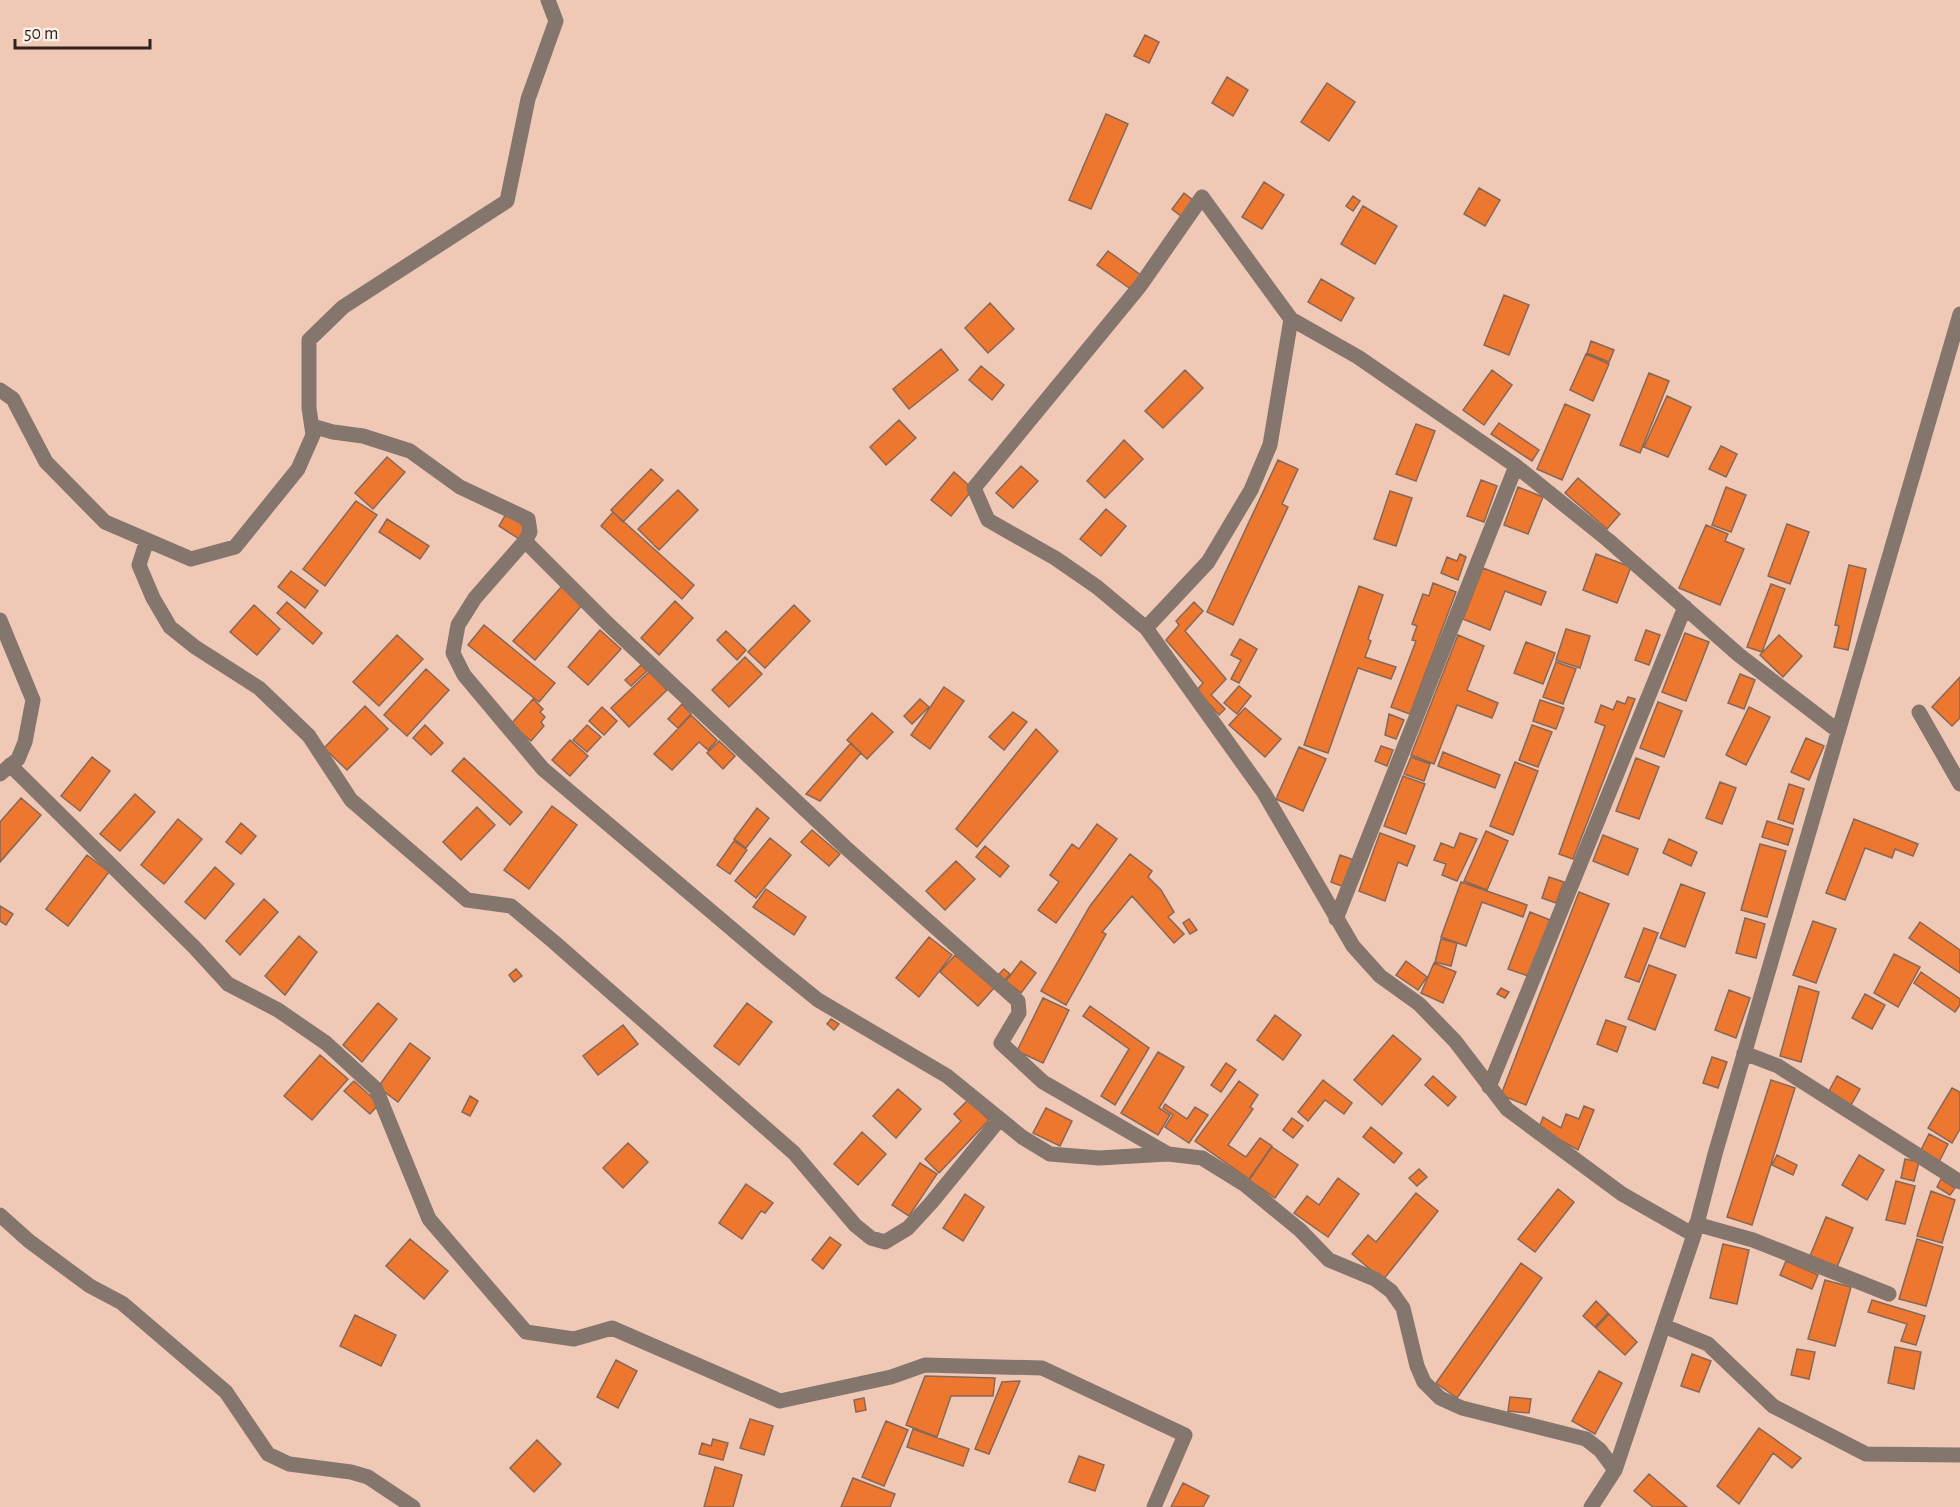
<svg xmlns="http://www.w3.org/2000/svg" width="1960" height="1507" font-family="'Alegreya Sans',sans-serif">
<rect width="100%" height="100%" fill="#f0c9b6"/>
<path fill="#ee772f" stroke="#896756" stroke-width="1.5" d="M1145,35L1159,42L1149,63L1134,56Z
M1227,77L1248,90L1233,116L1212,103Z
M1327,83L1355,102L1329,141L1301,122Z
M1106,114L1128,124L1091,209L1069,200Z
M1264,182L1284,195L1262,229L1242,217Z
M1479,188L1500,200L1485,226L1464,214Z
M1184,193L1194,201L1182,217L1172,209Z
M1353,196L1360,201L1353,211L1346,206Z
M1363,206L1397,226L1375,264L1341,244Z
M1108,251L1142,276L1132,290L1097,265Z
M1321,279L1354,298L1341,321L1308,302Z
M1504,295L1529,305L1509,355L1484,345Z
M990,303L1014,329L988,353L965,328Z
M1591,341L1614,350L1609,362L1587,353Z
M941,349L958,370L909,409L893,389Z
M1586,354L1609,364L1593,401L1570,390Z
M981,366L1004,385L992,400L969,380Z
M1185,370L1203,388L1163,428L1145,411Z
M1492,370L1512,385L1484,425L1463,410Z
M1649,373L1669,381L1640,453L1620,445Z
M1667,396L1691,407L1668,457L1644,447Z
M1565,404L1590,415L1562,480L1537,469Z
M899,420L916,438L886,465L870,447Z
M1499,423L1539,450L1532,461L1491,434Z
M1416,424L1435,431L1416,481L1396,474Z
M1124,440L1143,459L1105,498L1087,481Z
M1721,446L1737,454L1726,477L1709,469Z
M387,457L405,472L373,509L355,493Z
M1278,460L1298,469L1282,504L1288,507L1233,625L1207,612Z
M1021,466L1038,481L1013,508L996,493Z
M651,469L663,480L623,522L611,510Z
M954,472L973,489L951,516L931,500Z
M1578,478L1620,514L1607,529L1565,493Z
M1481,480L1497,486L1484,522L1467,516Z
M1518,487L1543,497L1528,534L1504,525Z
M1726,487L1746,495L1731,532L1712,525Z
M678,490L698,510L659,550L638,529Z
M1390,491L1412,498L1396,546L1374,539Z
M356,501L377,515L325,586L303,569Z
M1106,509L1126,526L1101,556L1080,539Z
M613,512L694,585L682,599L601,526Z
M506,514L526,527L519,539L499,526Z
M387,519L429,546L420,559L379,532Z
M1787,524L1809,532L1790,584L1768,576Z
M1706,525L1728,534L1725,541L1744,549L1720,605L1679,588Z
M1460,554L1466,557L1458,580L1441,573L1447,557L1457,561Z
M1596,554L1631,567L1617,603L1583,590Z
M1849,565L1866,569L1848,650L1834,647L1839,626L1835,625Z
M1483,568L1546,592L1541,605L1505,591L1490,630L1463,619Z
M291,571L318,591L305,608L278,587Z
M1433,583L1456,592L1410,714L1391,707L1416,641L1412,640L1417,626L1412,624L1423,594L1429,596Z
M1771,584L1785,589L1762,652L1747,647Z
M563,585L583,604L535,660L513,641Z
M1359,586L1383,595L1368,639L1371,641L1365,657L1396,667L1391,679L1358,668L1328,753L1304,745Z
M675,601L693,618L659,655L641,638Z
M287,602L322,633L313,644L277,613Z
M1194,602L1203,611L1185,631L1226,679L1211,695L1225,709L1219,715L1197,690L1203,683L1166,640L1179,625L1176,621Z
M254,605L280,629L257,655L230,632Z
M794,605L810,621L765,668L748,652Z
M484,625L555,683L539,702L468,645Z
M1566,629L1590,636L1580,668L1556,660Z
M600,630L621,649L588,685L568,667Z
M1646,630L1660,635L1649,665L1635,660Z
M726,631L746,650L737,660L717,640Z
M1685,633L1709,642L1686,701L1662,692Z
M397,635L423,659L379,706L353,682Z
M1458,635L1484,646L1467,690L1498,703L1492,718L1457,705L1434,764L1411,755Z
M1779,635L1802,656L1783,677L1760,655Z
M1240,639L1257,649L1239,683L1231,679L1241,660L1231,655Z
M1526,642L1555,653L1543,684L1514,673Z
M745,657L762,674L729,707L712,690Z
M1556,662L1576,669L1563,704L1543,697Z
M641,665L647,671L631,686L625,680Z
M426,669L449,690L407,736L384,715Z
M649,672L667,690L629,727L611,708Z
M1740,674L1755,680L1744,709L1728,703Z
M1960,677V718L1952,726L1932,707Z
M1239,686L1251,696L1237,714L1224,703Z
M944,687L964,701L930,749L911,735Z
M1628,697L1635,699L1573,859L1559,854L1605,726L1595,722L1601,705L1613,710L1617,701L1625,704Z
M533,699L543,709L540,712L545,717L541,722L544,726L531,741L511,724Z
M920,699L929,707L912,724L904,716Z
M1540,700L1564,708L1556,729L1533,721Z
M1658,702L1682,711L1664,757L1640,748Z
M682,704L691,714L678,728L668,719Z
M365,706L388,729L347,770L324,748Z
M602,707L617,721L604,735L589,721Z
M1749,707L1770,717L1746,765L1726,755Z
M1245,708L1281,739L1265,757L1229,725Z
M1013,712L1027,722L1004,750L989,737Z
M872,713L893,732L867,759L847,740Z
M1389,714L1404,720L1396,739L1385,735Z
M691,715L717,740L708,750L699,742L672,770L654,754Z
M425,725L443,743L431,755L413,738Z
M587,725L601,737L587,752L573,740Z
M1532,725L1552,732L1538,767L1519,760Z
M1036,729L1058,751L977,847L956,829Z
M1806,738L1824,746L1809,780L1791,772Z
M570,740L588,756L570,776L552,760Z
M719,741L735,756L723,769L707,753Z
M851,743L861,753L820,801L806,794Z
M1381,746L1393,750L1387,766L1375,761Z
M1299,747L1326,759L1303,811L1276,799Z
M1443,752L1500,775L1495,788L1438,766Z
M92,757L110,771L80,811L61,796Z
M1411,757L1430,764L1424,781L1404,774Z
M464,758L522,812L510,825L452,771Z
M1636,758L1659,767L1639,819L1616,811Z
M1515,762L1538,771L1513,835L1490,826Z
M1403,776L1425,784L1406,834L1384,826Z
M1720,782L1736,788L1722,824L1706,818Z
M1789,784L1804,789L1793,824L1778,819Z
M135,794L155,812L120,851L100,834Z
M21,798L41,815L0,862V822Z
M552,806L577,825L529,889L504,870Z
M477,807L495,825L461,860L443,842Z
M757,808L769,818L746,848L734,839Z
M178,819L202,839L164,884L141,865Z
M1854,819L1918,844L1913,856L1895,849L1892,858L1865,848L1845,900L1826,893Z
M1767,821L1793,829L1788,845L1762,837Z
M241,823L256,836L241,854L226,842Z
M1097,824L1117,839L1056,923L1038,910L1059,882L1050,875L1072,844L1079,849Z
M812,830L840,854L829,866L801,842Z
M1486,831L1508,841L1487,890L1464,881Z
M1380,833L1415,846L1407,866L1398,862L1385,901L1359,891Z
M1460,833L1477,839L1457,881L1442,875L1446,864L1434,860L1441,843L1454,848Z
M1603,835L1638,849L1628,875L1593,861Z
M770,838L791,855L756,898L735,881Z
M1669,839L1697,852L1691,866L1663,853Z
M734,841L747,850L730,874L717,865Z
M1760,844L1786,851L1767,917L1741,910Z
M985,846L1009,866L1000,877L976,857Z
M1130,854L1152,871L1148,877L1161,890L1174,912L1168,917L1184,934L1174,943L1132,896L1102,932L1106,934L1066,1005L1041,991L1090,906Z
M87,855L109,872L68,926L46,909Z
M1340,855L1354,860L1344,887L1331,882Z
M956,861L975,879L945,910L926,891Z
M215,867L234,884L205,919L185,902Z
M1549,877L1564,882L1556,903L1542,898Z
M1461,882L1527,905L1523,917L1482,902L1466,946L1441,937Z
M1681,884L1705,893L1685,947L1660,938Z
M766,889L806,917L794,935L753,907Z
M1579,892L1609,904L1526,1105L1501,1095Z
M264,899L278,912L240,955L226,941Z
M0,906L13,914L6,925L0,921Z
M1530,912L1550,920L1528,976L1508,969Z
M1745,918L1765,924L1756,958L1736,953Z
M1189,919L1197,930L1190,934L1183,923Z
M1813,921L1836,929L1816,983L1793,975Z
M1920,922L1960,950V973L1909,938Z
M1644,928L1658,933L1639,982L1625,977Z
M299,936L317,952L285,995L265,976Z
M929,937L952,955L919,997L896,978Z
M1441,939L1457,943L1451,966L1435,962Z
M1894,954L1920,967L1898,1007L1874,993Z
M955,955L994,988L978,1006L940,972Z
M1021,961L1036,973L1021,993L1006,981Z
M1406,961L1427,977L1418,990L1396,975Z
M1434,963L1456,972L1443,1003L1421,993Z
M1649,965L1676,975L1655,1030L1628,1019Z
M516,969L522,976L514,982L509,975Z
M1004,969L1010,974L1005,980L999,974Z
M1921,972L1960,999V1005L1955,1012L1914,983Z
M1799,986L1819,992L1801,1062L1780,1056Z
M1501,988L1509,992L1505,998L1497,994Z
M1729,990L1750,998L1736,1038L1715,1030Z
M1865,994L1885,1005L1872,1029L1852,1018Z
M1043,998L1069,1010L1043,1063L1017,1051Z
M378,1003L397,1019L362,1062L343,1045Z
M747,1003L772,1022L739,1065L714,1046Z
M1090,1006L1149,1048L1115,1105L1101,1096L1129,1049L1083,1016Z
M1275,1015L1301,1035L1283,1060L1257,1040Z
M831,1019L839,1024L834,1030L827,1024Z
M1606,1020L1626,1027L1617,1052L1597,1044Z
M623,1025L638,1044L598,1075L583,1056Z
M1393,1035L1421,1059L1382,1105L1354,1080Z
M410,1043L430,1058L398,1102L378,1087Z
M1158,1052L1184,1067L1159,1108L1170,1115L1158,1135L1121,1113Z
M320,1055L348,1079L312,1120L284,1096Z
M1712,1057L1727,1062L1718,1088L1703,1083Z
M1226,1063L1236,1070L1221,1092L1211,1085Z
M1433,1076L1456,1097L1448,1106L1425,1085Z
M1837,1076L1860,1089L1851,1105L1828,1093Z
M1323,1080L1352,1103L1344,1114L1325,1100L1308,1121L1298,1112Z
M1771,1080L1795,1088L1752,1225L1727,1217Z
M354,1081L379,1104L370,1114L344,1091Z
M1239,1081L1258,1095L1250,1107L1253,1109L1228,1145L1246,1157L1260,1138L1272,1146L1249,1179L1195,1141Z
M1952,1088L1960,1092V1129L1952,1143L1928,1128Z
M898,1089L921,1109L896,1138L873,1116Z
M470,1096L478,1101L470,1116L462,1112Z
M968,1100L989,1120L939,1173L925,1159L961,1121L954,1114Z
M1165,1104L1187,1119L1195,1107L1208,1115L1189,1143L1165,1127L1173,1115L1163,1108Z
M1584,1106L1594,1110L1578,1150L1539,1128L1543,1117L1561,1128L1566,1114L1579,1119Z
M1046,1108L1072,1121L1060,1146L1033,1133Z
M1292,1118L1303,1126L1293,1138L1283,1130Z
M1371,1127L1402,1153L1394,1163L1363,1137Z
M862,1132L886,1154L858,1185L834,1164Z
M1929,1134L1948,1144L1939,1162L1920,1152Z
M628,1143L648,1162L623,1188L603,1168Z
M1272,1147L1298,1165L1275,1198L1249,1180Z
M1777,1155L1797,1165L1793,1175L1772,1165Z
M1859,1155L1884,1170L1867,1200L1842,1185Z
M1905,1159L1919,1162L1914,1181L1901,1178Z
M920,1163L937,1174L909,1216L892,1205Z
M1419,1169L1427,1177L1417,1186L1409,1178Z
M1338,1178L1359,1194L1328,1237L1294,1213L1307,1196L1319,1205Z
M1941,1179L1955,1188L1950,1195L1937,1187Z
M1896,1181L1915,1186L1905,1224L1886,1220Z
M746,1184L773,1203L765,1213L761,1211L742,1239L719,1223Z
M1558,1189L1574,1202L1535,1252L1518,1239Z
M1931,1191L1955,1200L1942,1243L1917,1236Z
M1416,1193L1438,1211L1383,1280L1352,1254L1368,1235L1376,1242Z
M965,1194L984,1207L963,1241L943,1228Z
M1826,1217L1853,1228L1837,1267L1810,1256Z
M830,1237L841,1245L823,1269L812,1260Z
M410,1239L448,1271L424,1299L386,1266Z
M1917,1239L1943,1247L1926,1306L1899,1299Z
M1723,1244L1749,1250L1737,1304L1710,1298Z
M1786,1261L1818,1275L1812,1289L1780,1275Z
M1521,1263L1542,1278L1457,1398L1436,1383Z
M1825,1280L1851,1287L1835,1346L1808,1339Z
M1872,1300L1925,1316L1916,1345L1901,1341L1907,1324L1868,1312Z
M1596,1301L1608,1313L1595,1327L1583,1316Z
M1609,1314L1637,1342L1625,1355L1596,1328Z
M355,1315L396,1335L381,1366L340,1346Z
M1895,1347L1921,1352L1914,1389L1888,1383Z
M1797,1349L1815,1352L1809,1379L1791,1375Z
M1692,1354L1711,1361L1699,1392L1681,1386Z
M616,1360L637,1371L618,1408L597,1397Z
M1599,1371L1622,1383L1595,1434L1572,1421Z
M925,1376L995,1378L993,1396H951L937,1437L906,1425Z
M1020,1381L989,1454L975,1449L1002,1382Z
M1510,1397L1531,1399L1529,1413L1508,1411Z
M864,1398L866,1410L856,1412L854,1400Z
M750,1419L773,1426L764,1455L740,1448Z
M886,1421L908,1430L884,1486L862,1477Z
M1759,1428L1801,1458L1792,1468L1773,1453L1739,1504L1717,1486Z
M913,1429L969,1449L963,1466L907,1447Z
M713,1439L728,1443L723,1460L699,1454L702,1443L711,1446Z
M537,1440L561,1464L534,1492L510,1468Z
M1079,1456L1104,1465L1095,1491L1069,1482Z
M715,1467L742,1475L733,1507H704Z
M1649,1474L1687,1507H1653L1634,1491Z
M853,1478L895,1494L890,1507H841Z
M1183,1483L1209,1496L1203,1507H1171Z"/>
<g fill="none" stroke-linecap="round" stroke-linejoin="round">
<path stroke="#84756d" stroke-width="15" d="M1291,319L1358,357L1516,466L1608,540L1739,655L1838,731
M0,390L13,399L46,462L105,522L191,559L235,547L298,469L313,435L309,408V340L343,307L507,201L528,99L556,21L548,0
M312,426L333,432L363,436L410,451L460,487L528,519L530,532L525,541L608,624L845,847L1018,1001L1019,1013L1001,1043L1043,1082L1168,1154
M147,540L139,565L153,598L170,627L195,647L259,688L309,736L351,800L467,900L511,906L554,942L794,1153L855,1225L871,1238L885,1242L908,1228L931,1203L999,1120
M525,541L475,598L458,625L453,653L464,675L543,769L771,962L818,1000L947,1076L1022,1137L1050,1154L1099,1158L1168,1154L1202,1158L1244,1184L1300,1230L1329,1260L1375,1279L1391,1291L1403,1308L1417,1366L1424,1382L1440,1398L1462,1408L1586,1439L1600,1450L1615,1470
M0,620L33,700L25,742L18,759L0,774
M1146,628L1097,587L1055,558L988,520L974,488L1140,286L1202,197L1291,319L1270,445L1251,490L1208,562L1146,628L1264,793L1353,946L1380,976L1419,1004L1455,1041L1507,1109L1622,1194L1694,1235
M1919,712L1960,784
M10,765L195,948L228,984L278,1010L326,1043L376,1089L429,1219L526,1332L574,1339L612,1328L780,1401L891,1377L925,1365L1042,1368L1185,1435L1154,1507
M1336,919L1516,466
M1744,1053L1778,1066L1960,1182
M1489,1087L1685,607
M0,1215L29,1241L90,1286L122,1303L226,1392L268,1454L289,1464L351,1472L368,1477L413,1507
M1696,1224L1753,1240L1889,1294
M1664,1326L1708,1344L1773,1406L1866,1454L1960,1455
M1591,1507L1615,1470L1694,1235L1715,1154L1960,314"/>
</g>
<path d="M15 39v9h135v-9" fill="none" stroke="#30221a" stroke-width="3"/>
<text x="24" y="39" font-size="18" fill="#30221a" stroke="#fdf1eb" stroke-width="4.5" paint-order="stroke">50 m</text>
</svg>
